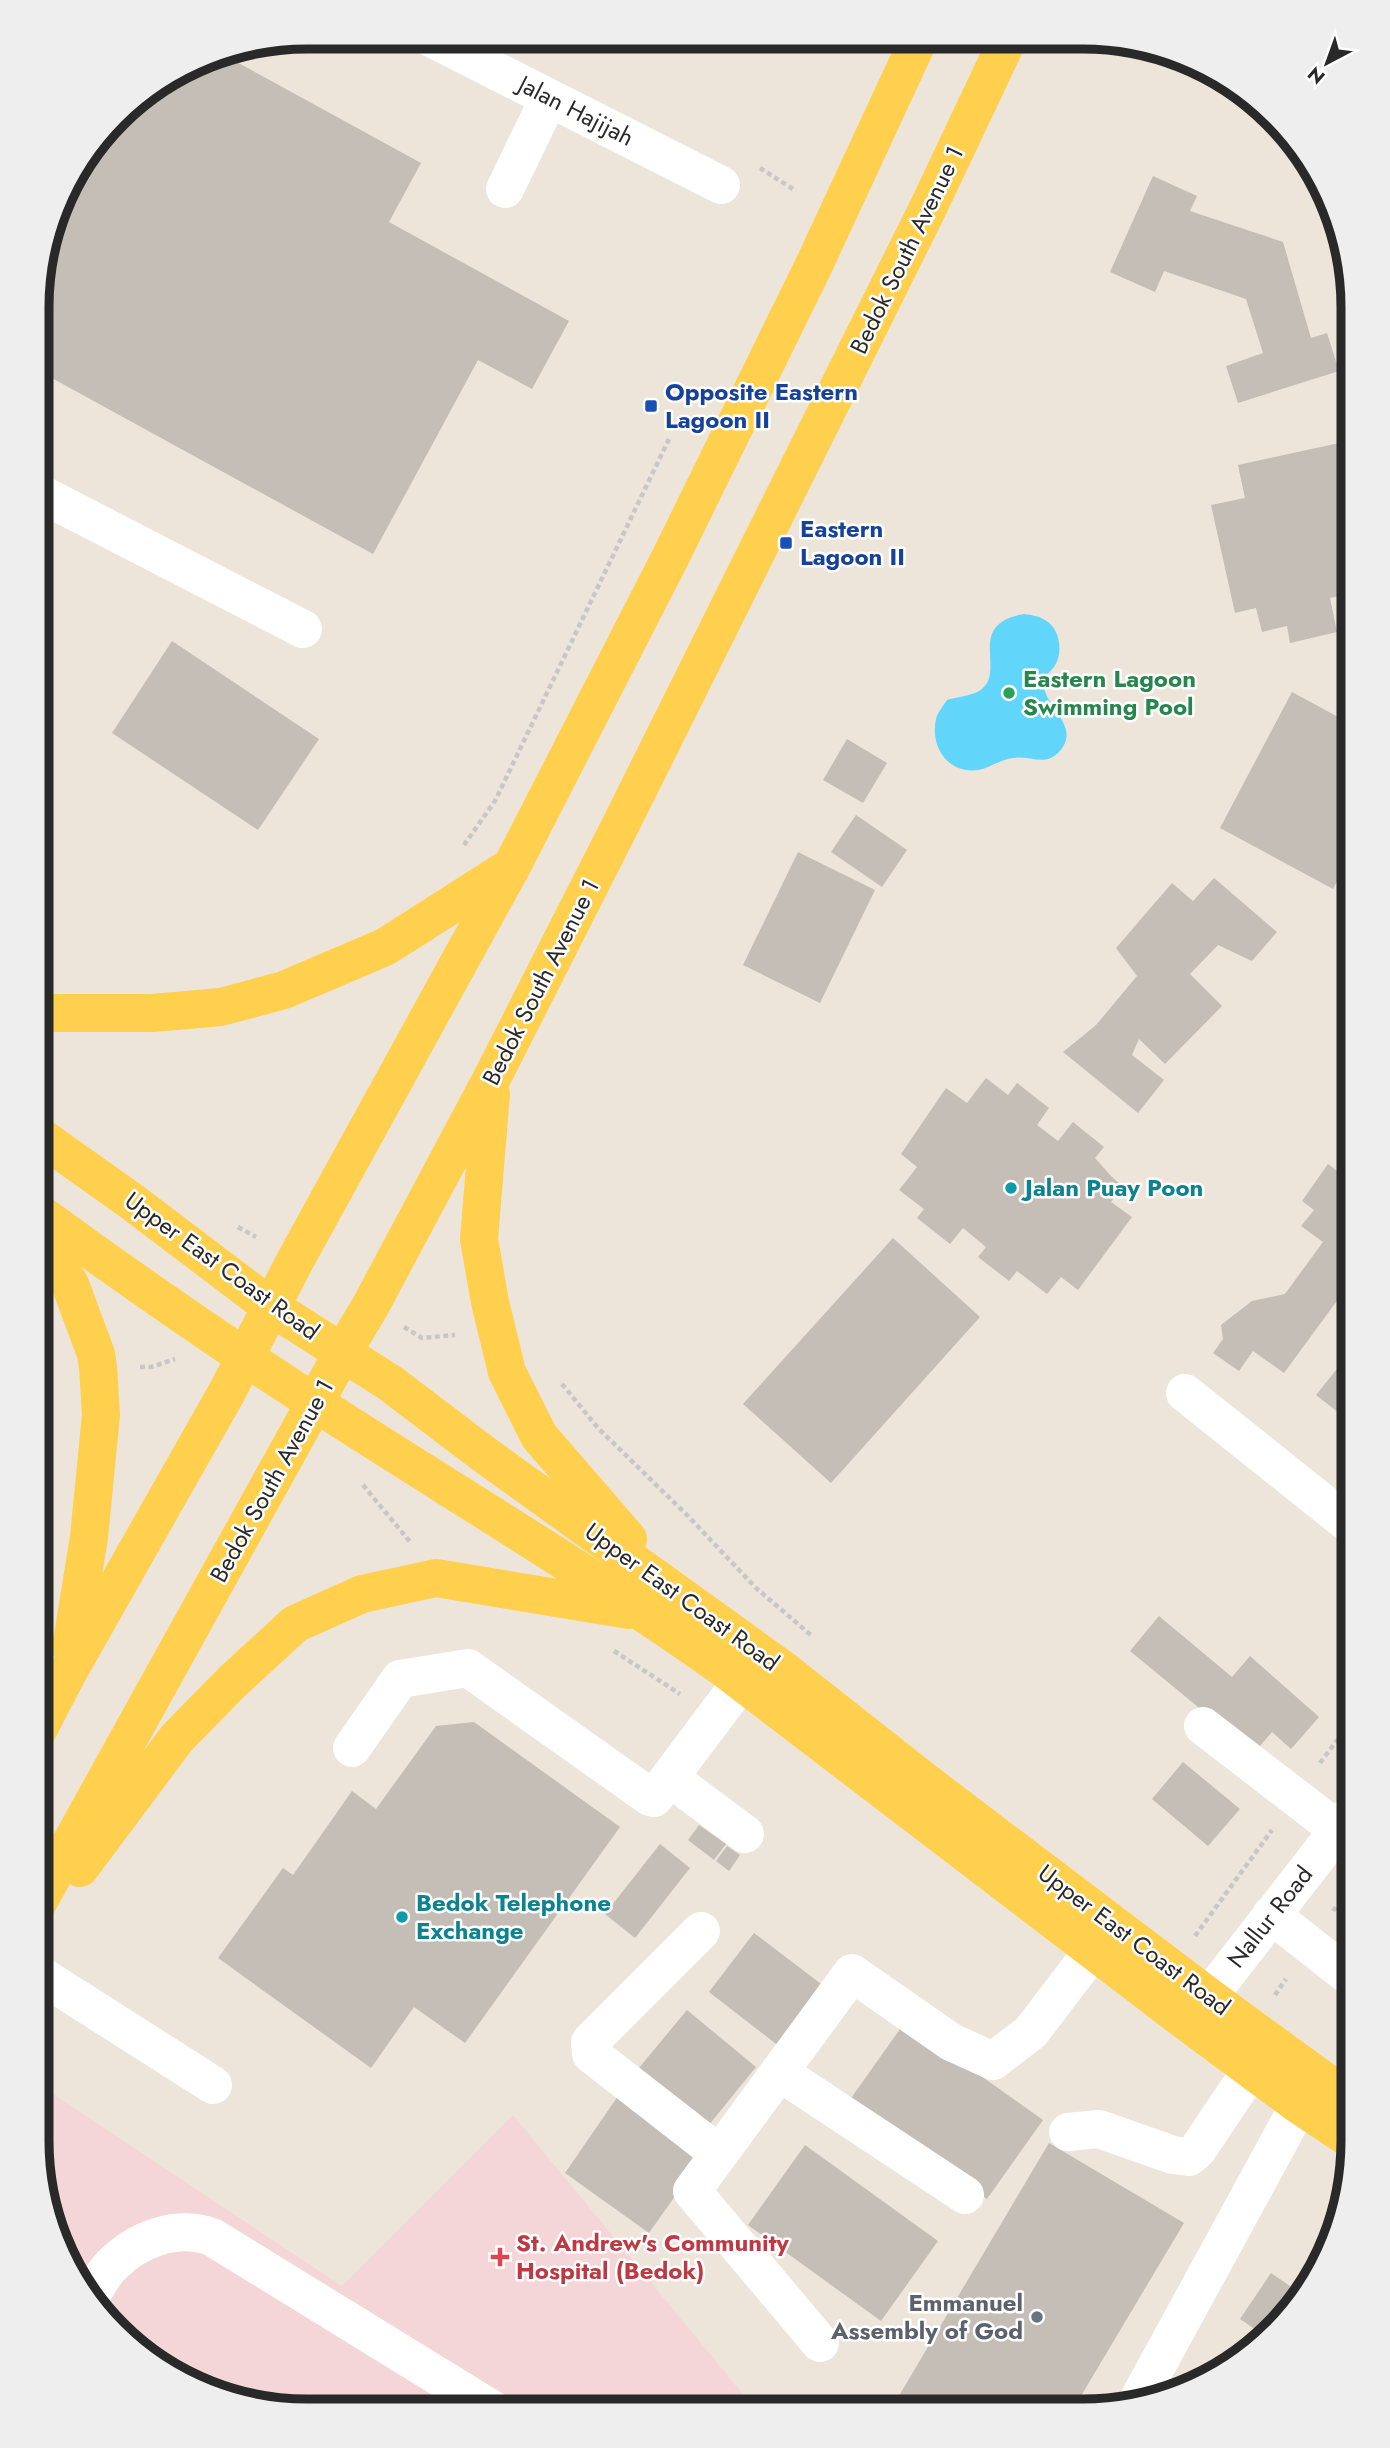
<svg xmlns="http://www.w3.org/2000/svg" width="1390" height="2448" font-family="Jost,sans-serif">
<rect width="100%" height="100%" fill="#ede4da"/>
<path fill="#f5d6d8" d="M50,2092L342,2286L513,2115L756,2410L272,2409L188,2384L129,2344L83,2291L51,2228L37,2141V2116Z"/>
<path fill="#62d6fa" d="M1024,614C1031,615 1039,616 1045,620C1060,628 1064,653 1054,667C1052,670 1049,672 1047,675C1031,701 1086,723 1059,752C1045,767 1029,755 1013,758C1001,759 990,768 978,770C947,774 930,746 936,719C938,712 943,706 947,700C956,697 971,696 979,691C1009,673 963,624 1024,614Z"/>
<path fill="#c4beb6" d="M222,54L421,163L389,222L569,321L532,389L478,360L373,554L39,371V272L65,187L129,104L204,57Z
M1153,176L1197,196L1190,211L1283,242L1311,338L1327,333L1339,371L1238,403L1226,366L1263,353L1246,299L1164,271L1155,292L1110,272Z
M1353,440V593L1330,598L1337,632L1290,643L1287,626L1262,632L1256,608L1235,613L1211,505L1245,498L1238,465Z
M172,641L319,739L258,830L112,733Z
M1292,692L1353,725V852L1333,889L1220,828Z
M847,739L887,763L863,803L823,780Z
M856,815L907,850L882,887L831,852Z
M798,852L875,890L820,1003L743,965Z
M1214,878L1277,932L1252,961L1218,945L1190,974L1222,1006L1165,1064L1139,1039L1132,1055L1164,1080L1138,1113L1063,1052L1096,1025L1137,976L1116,948L1172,883L1193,901Z
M1353,1073V1101L1340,1090Z
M986,1078L1008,1095L1017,1083L1049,1108L1037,1125L1058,1141L1073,1122L1104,1147L1095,1158L1111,1176L1122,1186L1111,1202L1132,1217L1078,1290L1061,1277L1047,1294L1017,1271L1009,1281L978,1257L986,1247L963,1228L950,1244L917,1218L924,1209L899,1190L917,1167L901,1154L946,1088L967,1103Z
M1328,1164L1353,1183V1279L1284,1373L1253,1351L1239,1371L1213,1353L1223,1339L1221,1325L1252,1301L1285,1294L1323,1242L1301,1226L1314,1210L1302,1201Z
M893,1238L980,1317L831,1483L743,1404Z
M1353,1349V1424L1316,1395Z
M1159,1616L1232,1677L1250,1656L1319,1717L1291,1749L1272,1732L1254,1753L1130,1651Z
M474,1722L620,1827L465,2043L414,2007L371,2068L218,1958L283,1868L293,1875L352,1791L376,1809L436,1726Z
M1183,1762L1240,1809L1208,1846L1152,1799Z
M699,1825L726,1844L714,1860L688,1840Z
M660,1844L690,1868L635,1938L605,1914Z
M727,1846L740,1855L729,1871L716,1861Z
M754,1933L825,1987L780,2047L709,1992Z
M687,2010L756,2067L708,2126L638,2069Z
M905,2022L1043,2120L987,2199L849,2101Z
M618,2096L704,2155L649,2233L565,2173Z
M1049,2143L1184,2223L1072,2411H890Z
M805,2145L938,2241L881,2321L748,2225Z
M1271,2273L1303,2295L1297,2306L1265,2336L1240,2319Z"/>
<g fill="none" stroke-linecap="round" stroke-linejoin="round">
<path stroke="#c7c7c7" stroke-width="4.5" stroke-dasharray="5 3.5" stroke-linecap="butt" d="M760,168L796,191
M464,845L495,801L669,439
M238,1227L256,1237
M404,1327L422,1338L455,1335
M140,1367H151L175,1359
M562,1384L598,1428L688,1516L756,1588L812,1636
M363,1485L411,1543
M614,1651L680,1694
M1320,1763L1353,1719
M1333,1911L1353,1885
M1195,1936L1272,1830
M1275,1995L1286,1979"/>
<path stroke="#fff" stroke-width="38" d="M431,38L721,185
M505,189L549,98
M39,493L303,629
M1185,1393L1353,1527
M1203,1726L1338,1830
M352,1748L400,1679L468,1668L650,1797L654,1798L741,1682
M670,1778L745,1834
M1271,1915L1353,1979
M701,1931L590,2042L591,2054L718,2153
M37,1973L213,2085
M1188,2023L1353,1811
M779,2072L965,2195
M1068,2132L1099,2129L1173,2155L1189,2157L1198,2149L1251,2070
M89,2299C96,2288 102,2275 111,2266C136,2240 176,2224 212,2237L493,2410
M820,2343L692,2191L852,1973L951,2042L993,2061L1031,2032L1113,1924
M1137,2402L1315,2076"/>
<path stroke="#fed04e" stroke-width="38" d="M38,1013H152L221,1007L284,990L385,947L509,868
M491,1094L479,1239L490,1302L507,1372L539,1436L628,1539
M38,1135L131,1201L271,1307L390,1383L485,1455L782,1669L928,1784L1209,1997L1353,2102
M38,1212C143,1289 251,1363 362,1433C483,1510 605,1584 722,1667L1188,2023L1299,2105L1353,2141
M38,1239L70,1284L96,1354L98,1367L101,1415L89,1537L71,1648
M37,1732L67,1674L227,1392L296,1259L512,866L670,558L814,265L918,41
M80,1868L177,1738L232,1682L295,1624L362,1594L436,1578L629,1610
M37,1904L343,1352L371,1305L492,1078L619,828L928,208L1007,41"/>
</g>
<g fill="#1a4fb4" stroke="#fff" stroke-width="2.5">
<rect x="644" y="399" width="14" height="14" rx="3.5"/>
<rect x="779" y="536" width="14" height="14" rx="3.5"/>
</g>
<circle fill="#2e9e5b" stroke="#fff" stroke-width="2.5" cx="1009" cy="693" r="7"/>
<g fill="#0f9aa8" stroke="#fff" stroke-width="2.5">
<circle cx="1011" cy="1188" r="7"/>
<circle cx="402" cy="1917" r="7"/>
</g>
<path fill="#e0444e" stroke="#fff" stroke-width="2.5" d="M496.5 2246.5h7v7h7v7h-7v7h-7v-7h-7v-7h7z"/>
<circle fill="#6b7280" stroke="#fff" stroke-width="2.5" cx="1037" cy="2317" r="7"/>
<g text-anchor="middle" stroke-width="5" stroke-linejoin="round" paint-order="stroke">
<g font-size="24" fill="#292929" stroke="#fff">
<text transform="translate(576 111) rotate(27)" y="8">Jalan Hajijah</text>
<text transform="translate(907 250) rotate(-64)" y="8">Bedok South Avenue 1</text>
<text transform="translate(541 982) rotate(-63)" y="8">Bedok South Avenue 1</text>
<text transform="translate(222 1266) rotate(36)" y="8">Upper East Coast Road</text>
<text transform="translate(272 1481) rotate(-61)" y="8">Bedok South Avenue 1</text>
<text transform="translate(682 1597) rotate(36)" y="8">Upper East Coast Road</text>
<text transform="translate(1270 1917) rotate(-52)" y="8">Nallur Road</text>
<text transform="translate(1134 1940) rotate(37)" y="8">Upper East Coast Road</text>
</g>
<g font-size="24" font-weight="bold" fill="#164399" stroke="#fff" text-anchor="start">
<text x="665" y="400">Opposite Eastern<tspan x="665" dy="28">Lagoon II</tspan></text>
<text x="800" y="537">Eastern<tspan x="800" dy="28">Lagoon II</tspan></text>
</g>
<g font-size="24" font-weight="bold" fill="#27864d" stroke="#fff" text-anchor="start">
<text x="1023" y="687">Eastern Lagoon<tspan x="1023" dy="28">Swimming Pool</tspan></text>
</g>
<g font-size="24" font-weight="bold" fill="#0d838f" stroke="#fff" text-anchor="start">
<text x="1025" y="1196">Jalan Puay Poon</text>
<text x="416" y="1911">Bedok Telephone<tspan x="416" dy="28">Exchange</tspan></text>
</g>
<g font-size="24" font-weight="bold" fill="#be3a42" stroke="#fff" text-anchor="start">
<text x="516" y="2251">St. Andrew's Community<tspan x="516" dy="28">Hospital (Bedok)</tspan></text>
</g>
<g font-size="24" font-weight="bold" fill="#5b616d" stroke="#fff" text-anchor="end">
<text x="1023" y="2311">Emmanuel<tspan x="1023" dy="28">Assembly of God</tspan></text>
</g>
</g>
<path d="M0 0H1390V2448H0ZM307 49H1083A258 258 0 0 1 1341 307V2141A258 258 0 0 1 1083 2399H307A258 258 0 0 1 49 2141V307A258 258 0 0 1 307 49Z" fill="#eee" fill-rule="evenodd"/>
<path fill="none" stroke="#292929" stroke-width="9" d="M307 49H1083A258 258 0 0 1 1341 307V2141A258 258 0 0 1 1083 2399H307A258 258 0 0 1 49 2141V307A258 258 0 0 1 307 49Z"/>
<g transform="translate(1327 63) rotate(221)" stroke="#ffffff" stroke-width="5" paint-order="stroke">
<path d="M0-5L12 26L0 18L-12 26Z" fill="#292929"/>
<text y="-10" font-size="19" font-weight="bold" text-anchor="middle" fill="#292929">N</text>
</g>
</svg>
